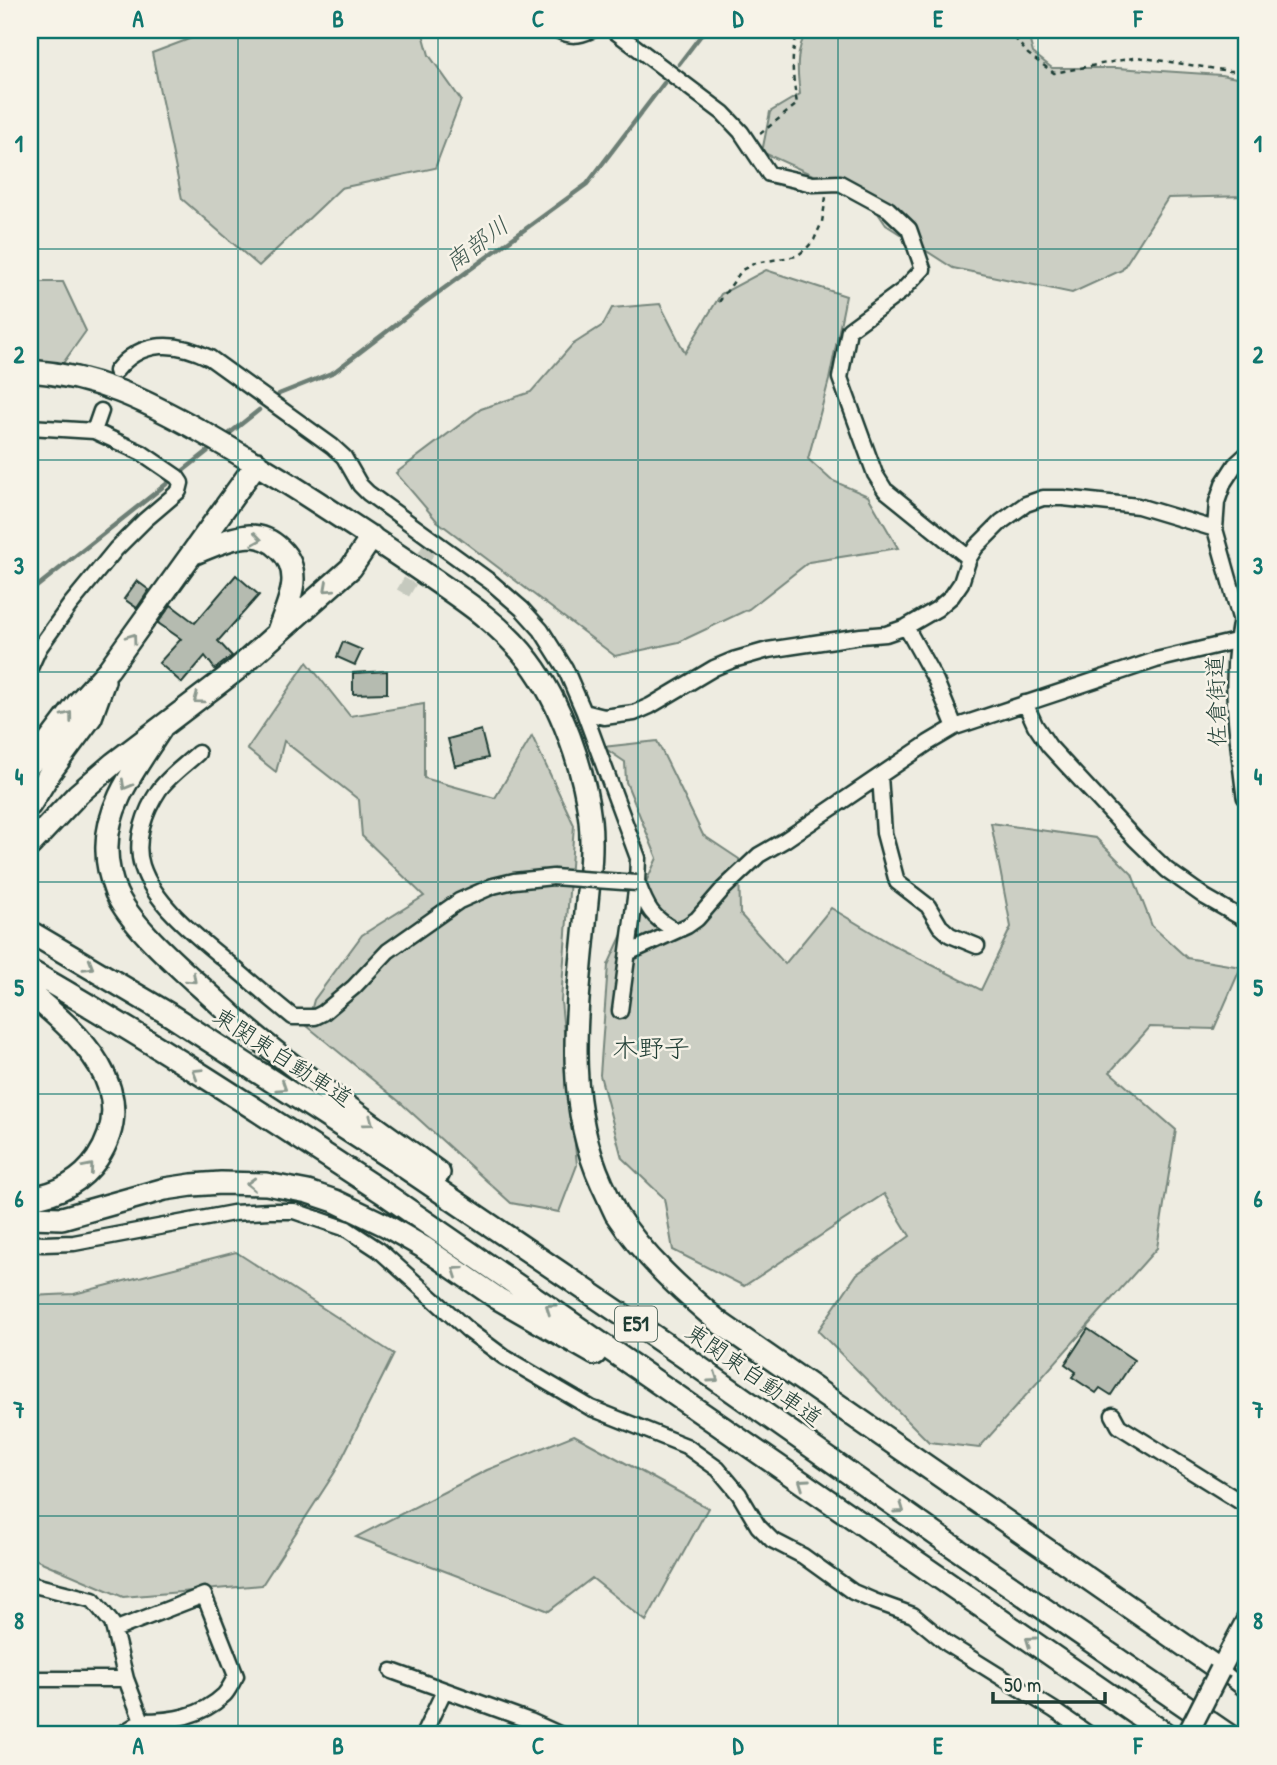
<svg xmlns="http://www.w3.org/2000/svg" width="1277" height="1765" font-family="'Patrick Hand','Klee One',sans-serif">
<rect width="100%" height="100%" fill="#eeece1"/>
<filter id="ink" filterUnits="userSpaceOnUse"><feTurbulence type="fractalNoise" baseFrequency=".0143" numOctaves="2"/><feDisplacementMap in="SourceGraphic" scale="14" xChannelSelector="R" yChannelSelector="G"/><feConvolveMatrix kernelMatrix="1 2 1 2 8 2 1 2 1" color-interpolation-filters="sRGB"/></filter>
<g filter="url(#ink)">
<path fill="#cccfc4" stroke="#76867c" stroke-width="2" d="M213,30H422L429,55L461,100L435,168L341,188L259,266L182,199L152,53Z
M808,30H1027L1033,53L1052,68H1117L1221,75L1247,80V196L1168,198L1122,270L1072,293L953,268L886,225L861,188L817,177L762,152L770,112L800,94C797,72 795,48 808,30Z
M766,270L846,296L829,380L808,459L831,480L868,496L898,548L809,562L749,609L679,642L615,656L437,521L396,473L481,409L531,392L572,345L603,325L612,308L660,304L685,353L721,294Z
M30,282H63L86,331L61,366H30Z
M307,662L350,716L424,704V778L495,798L532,736L574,825L561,1001L577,1165L559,1212L511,1203L401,1103L307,1026L314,1000L362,935L424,896L362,836L359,800L284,741L276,772L247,749Z
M657,741L703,835L739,859L740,914L785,964L831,908L893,945L981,990L1011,927L991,823L1096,838L1132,874L1152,926L1187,958L1241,967L1214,1029L1150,1027L1110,1072L1176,1130L1157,1248L979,1448L929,1442L818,1331L857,1274L910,1236L884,1194L744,1286L673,1250L664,1198L622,1158L600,1075L608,965L657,858L626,782L625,762L603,747Z
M236,1252L394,1354L335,1472L262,1585L123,1597L30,1557V1296L74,1294Z
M574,1435L708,1508L646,1621L592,1578L549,1611L356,1537L487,1470Z"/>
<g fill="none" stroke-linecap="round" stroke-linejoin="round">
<path stroke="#6c7e74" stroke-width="4.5" d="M679,64L705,30
M279,394L334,372L424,303L587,184L664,83
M230,433L259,410
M30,592L208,451"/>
</g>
<path fill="#b5bbb0" stroke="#1f3d34" stroke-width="2" d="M236,575L259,595L218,641L232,656L215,669L205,656L182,683L159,663L181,639L158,623L171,605L195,623Z
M137,581L149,590L137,608L124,599Z
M343,642L362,650L355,665L337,657Z
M387,671V693L353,694V673Z
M481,730L488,758L455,766L448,739Z
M1088,1329L1134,1360L1111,1395L1100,1388L1096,1393L1072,1377L1076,1372L1065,1364Z"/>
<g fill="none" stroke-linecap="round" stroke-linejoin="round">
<path stroke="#c5c9be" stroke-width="14" stroke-dasharray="14 7" stroke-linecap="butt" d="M403,593L434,540"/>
<g stroke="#1f3d34" stroke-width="19">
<path id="minor" d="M557,30C571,37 578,36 592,30
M613,30L723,113L741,132L769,174L813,184L840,183L888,209L909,229L923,269L902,291L849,330L840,378L875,474L885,490L969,558
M116,371C141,339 177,341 210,358L332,446L344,457L360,485L368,493L492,583L522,609L541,630L565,668L584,712L638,858L637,883L620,1011
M30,427L94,431L142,453L177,477L181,483L179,491L145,520L116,549L70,605L39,648L30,668
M94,431L101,411
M1242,625L1215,529L1217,502L1224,482L1235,465L1247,454
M906,627L936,681L955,727
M1025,703L1035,725L1049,746L1136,840L1167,870L1205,897L1247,921
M584,712L604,717L634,713L650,706L714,668L733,660L768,650L861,636L886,634L906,627L937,609L952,596L961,583L969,558L976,547L1001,522L1026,504L1043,498H1063L1138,506L1215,529
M198,753C185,765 169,776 159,790C145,811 134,841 142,866C155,906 200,939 231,965C252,983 272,1000 293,1017H315L323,1013L354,987L388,951L459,901L493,886L514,881L553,877
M880,776L884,833L897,882L928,906L940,926L950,935L977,946
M638,884C647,908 652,918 675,930
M628,953L687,926L697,919L723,889L759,855L785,840L928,743L955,727L1156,660L1240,640
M30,1243L43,1244L74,1243L233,1213L270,1211H294L347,1229L379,1250L469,1331L504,1357L591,1408L686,1446L718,1469L739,1494L758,1526L772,1540L803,1556L853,1592L874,1601L913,1615L948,1644L1054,1710L1090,1735
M1113,1415L1119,1426L1247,1506
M30,1584L93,1600L112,1623L114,1630L126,1679L142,1721C172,1721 201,1717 224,1695C229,1690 232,1682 236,1676L204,1595L114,1630
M1220,1670L1247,1691
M392,1671L530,1721L561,1735
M30,1679H126
M120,1735L142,1721
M423,1735L444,1691"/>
</g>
<g stroke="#1f3d34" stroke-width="24">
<path id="major" d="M1247,605C1229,669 1239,731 1247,796
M1220,1670L1247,1619"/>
</g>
<g stroke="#1f3d34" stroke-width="26">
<path id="highway" d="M30,371C96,376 145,400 202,432C240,454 277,476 314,500C351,524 388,548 424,573C462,599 501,624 529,661C561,703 584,768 590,820C593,850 589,881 586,912C578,1005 562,1096 602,1184C607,1194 611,1204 616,1214C644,1257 681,1290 720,1323L1220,1670
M192,554C210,547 230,537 250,536C262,536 272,541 280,549C305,573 288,603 278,631
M162,727C138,765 105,805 107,851C107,865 111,880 116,893C130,923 168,957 193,980C213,997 232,1016 252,1033C312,1083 376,1127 439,1173
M30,764L44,748L78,703L109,669L257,463
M30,805L51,771L91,717L104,681
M30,845L78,794L114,763L235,671L351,568L372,537
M30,932L167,1013L403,1166L683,1356L948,1543L1228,1735
M30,971C151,1040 268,1117 385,1194L1167,1735
M30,993C79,1034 143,1090 97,1159C81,1182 57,1194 30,1198
M30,1217L62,1218L165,1189L192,1185L221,1183L266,1184L308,1192L335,1201L385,1225L423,1247L497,1298L595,1354"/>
</g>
<path stroke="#1f3d34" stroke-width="2.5" stroke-dasharray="5 5" stroke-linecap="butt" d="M1008,30L1028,54L1054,73L1138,57L1229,71H1247
M760,134L797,104C793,78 789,54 799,30
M719,302L742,270L755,263L797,256L807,248L814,240L822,222L826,197"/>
<use href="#minor" stroke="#f7f3e8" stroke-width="14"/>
<use href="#major" stroke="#f7f3e8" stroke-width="19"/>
<use href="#highway" stroke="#f7f3e8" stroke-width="21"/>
<g stroke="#1f3d34" stroke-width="19" stroke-linecap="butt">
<path id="minor-bridge" d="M553,877L637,883"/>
</g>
<g stroke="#1f3d34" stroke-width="24" stroke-linecap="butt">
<path id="major-bridge" d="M1187,1735L1220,1670"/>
</g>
<use href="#minor-bridge" stroke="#f7f3e8" stroke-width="14"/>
<use href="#major-bridge" stroke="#f7f3e8" stroke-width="19"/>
</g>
<defs><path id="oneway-chevron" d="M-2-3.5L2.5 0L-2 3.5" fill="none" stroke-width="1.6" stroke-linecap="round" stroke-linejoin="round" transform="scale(1.75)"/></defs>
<g stroke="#8b988e">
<use href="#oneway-chevron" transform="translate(257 539) rotate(8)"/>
<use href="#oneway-chevron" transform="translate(328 588) rotate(138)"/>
<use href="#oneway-chevron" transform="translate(132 638) rotate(-54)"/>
<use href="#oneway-chevron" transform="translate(198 699) rotate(143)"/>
<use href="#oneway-chevron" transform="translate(68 716) rotate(-53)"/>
<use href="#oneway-chevron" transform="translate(126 785) rotate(119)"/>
<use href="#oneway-chevron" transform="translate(89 966) rotate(31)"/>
<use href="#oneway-chevron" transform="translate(192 979) rotate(42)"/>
<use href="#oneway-chevron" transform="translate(197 1073) rotate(-148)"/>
<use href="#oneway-chevron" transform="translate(282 1087) rotate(33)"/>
<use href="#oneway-chevron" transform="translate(369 1122) rotate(36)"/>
<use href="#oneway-chevron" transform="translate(89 1168) rotate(-49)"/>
<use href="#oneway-chevron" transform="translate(251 1184) rotate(-178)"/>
<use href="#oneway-chevron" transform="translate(457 1271) rotate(-146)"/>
<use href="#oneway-chevron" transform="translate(550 1308) rotate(-145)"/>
<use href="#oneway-chevron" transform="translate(714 1378) rotate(35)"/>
<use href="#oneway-chevron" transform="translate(803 1483) rotate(-145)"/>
<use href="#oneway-chevron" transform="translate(900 1509) rotate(35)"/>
<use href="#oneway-chevron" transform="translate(1030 1641) rotate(-145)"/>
</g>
</g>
<path fill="none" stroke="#0f766e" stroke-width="2" stroke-opacity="0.55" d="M238,30V1735M438,30V1735M638,30V1735M838,30V1735M1038,30V1735M30,249H1247M30,460H1247M30,672H1247M30,882H1247M30,1094H1247M30,1304H1247M30,1516H1247"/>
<g text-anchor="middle" stroke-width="5" stroke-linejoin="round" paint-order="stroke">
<rect fill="#f7f3e8" stroke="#60746a" stroke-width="2" x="615" y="1306.5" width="42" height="35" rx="5"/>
<g font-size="21" font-weight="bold" fill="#1f3d34">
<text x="636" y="1331">E51</text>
</g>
<g font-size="23" fill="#1f3d34" stroke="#f7f3e8">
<text transform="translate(1216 701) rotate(-92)" y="8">佐倉街道</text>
<text transform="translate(283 1057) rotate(33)" y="8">東関東自動車道</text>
<text transform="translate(754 1375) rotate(35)" y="8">東関東自動車道</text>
</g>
<g font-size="24" font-style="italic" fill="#3f584f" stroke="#f7f3e8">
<text transform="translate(477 244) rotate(-37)" y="8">南部川</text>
</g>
<g font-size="26" fill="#1f3d34" stroke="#f7f3e8">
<text x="651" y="1057">木野子</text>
</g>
</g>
<rect width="1277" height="1765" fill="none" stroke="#f7f3e8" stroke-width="77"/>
<path d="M993 1692v10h112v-10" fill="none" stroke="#1f3d34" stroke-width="3.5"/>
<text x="1004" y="1692" font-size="21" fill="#1f3d34" stroke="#f7f3e8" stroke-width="5" paint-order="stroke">50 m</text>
<rect x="38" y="38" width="1200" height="1688" fill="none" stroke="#0f766e" stroke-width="2.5"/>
<g font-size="23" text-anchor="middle" font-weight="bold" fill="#0f766e">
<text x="138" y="27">A</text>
<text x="338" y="27">B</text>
<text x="538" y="27">C</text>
<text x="738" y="27">D</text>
<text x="938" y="27">E</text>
<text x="1138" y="27">F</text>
<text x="19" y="152">1</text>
<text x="1258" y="152">1</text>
<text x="19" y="363">2</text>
<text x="1258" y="363">2</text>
<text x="19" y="574">3</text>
<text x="1258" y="574">3</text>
<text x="19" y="785">4</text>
<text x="1258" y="785">4</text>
<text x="19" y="996">5</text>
<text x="1258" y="996">5</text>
<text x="19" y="1207">6</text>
<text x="1258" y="1207">6</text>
<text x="19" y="1418">7</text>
<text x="1258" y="1418">7</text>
<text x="19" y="1629">8</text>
<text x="1258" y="1629">8</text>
<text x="138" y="1754">A</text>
<text x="338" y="1754">B</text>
<text x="538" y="1754">C</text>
<text x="738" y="1754">D</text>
<text x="938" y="1754">E</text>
<text x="1138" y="1754">F</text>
</g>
</svg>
